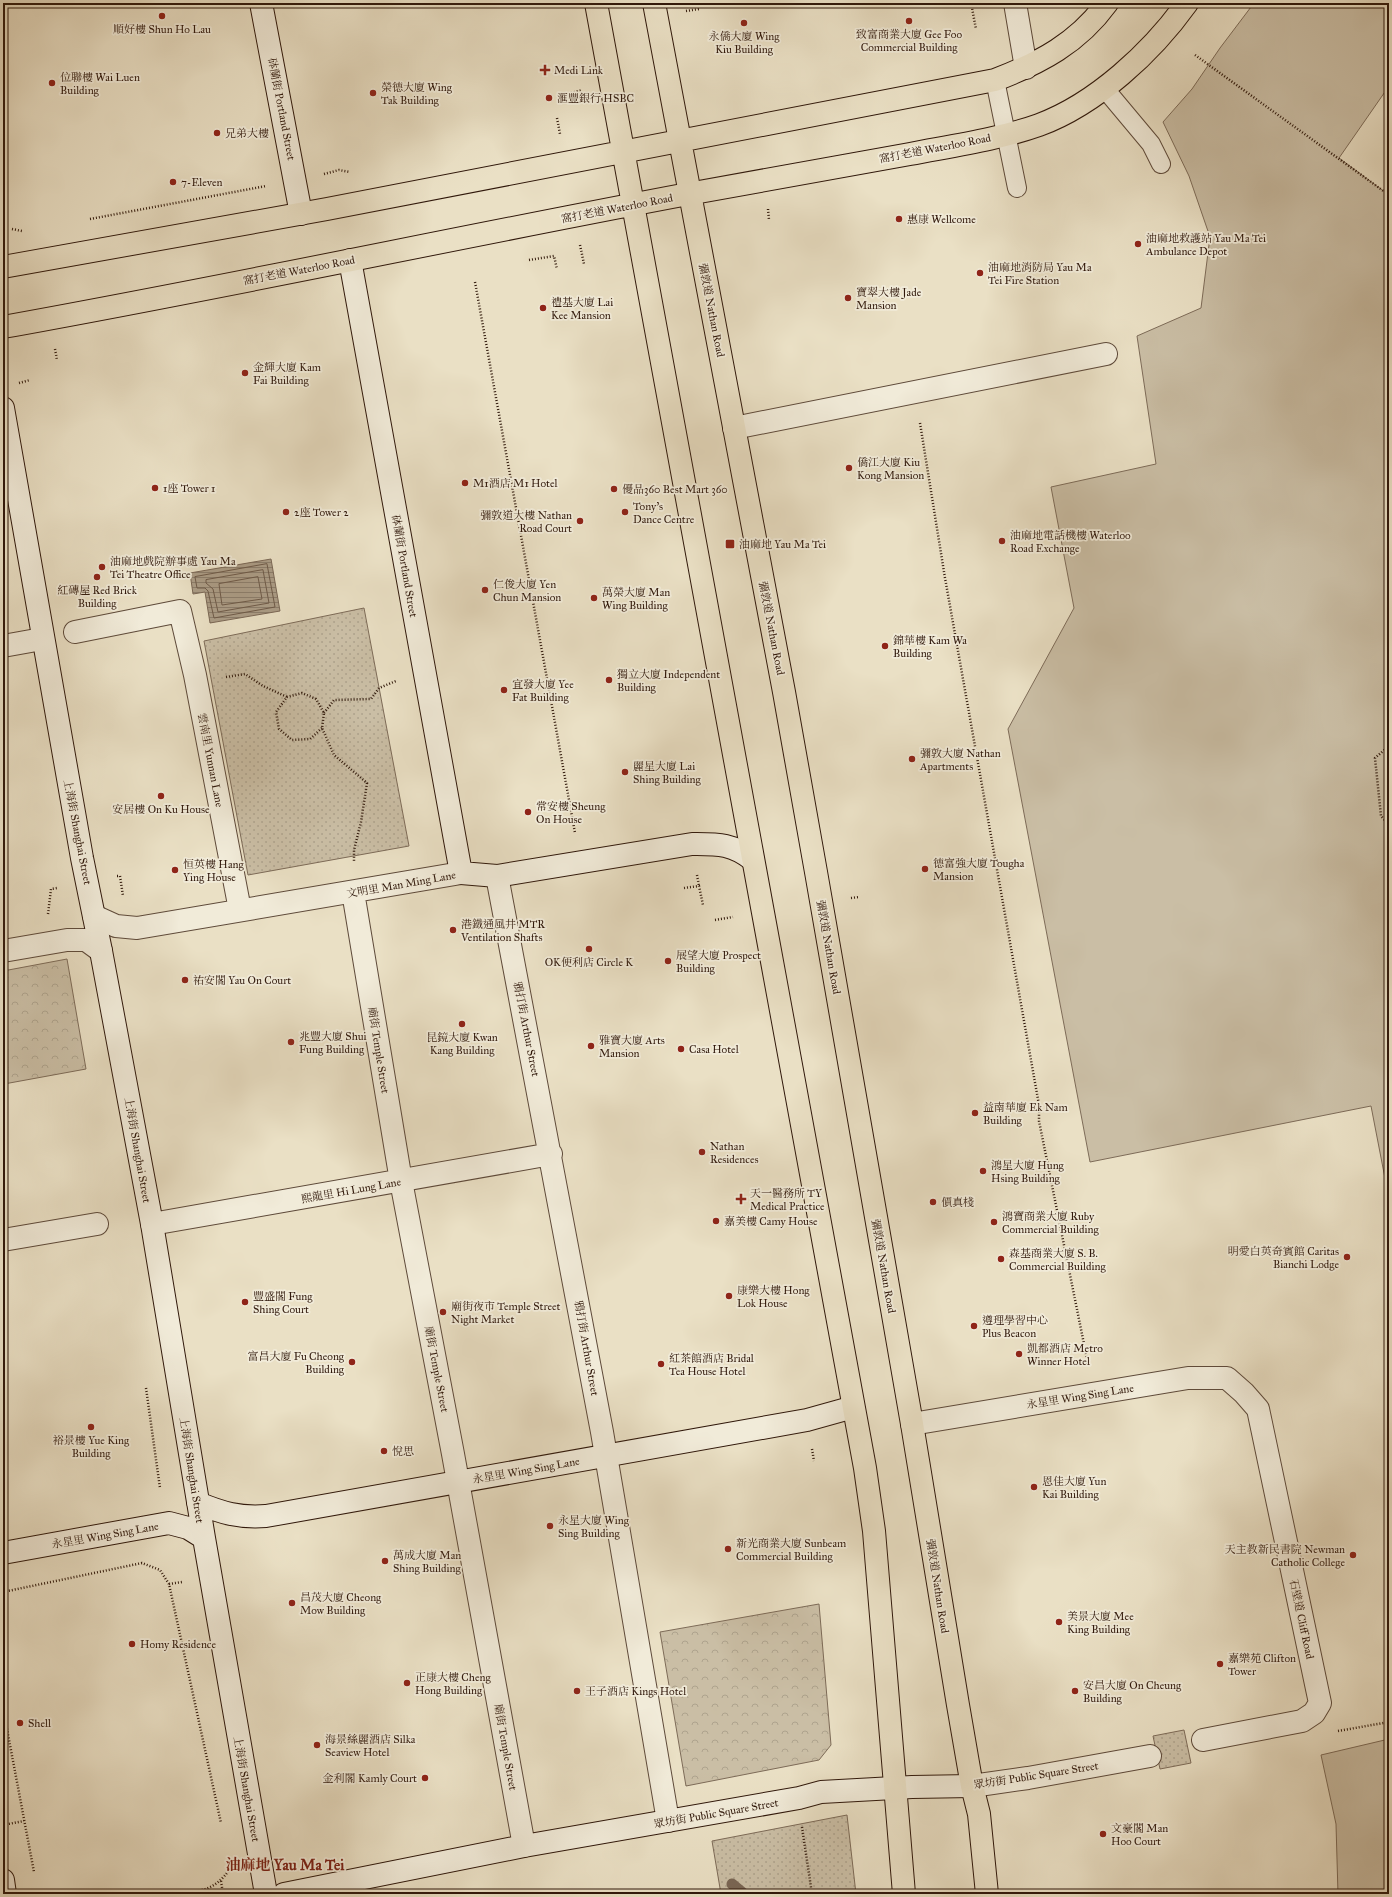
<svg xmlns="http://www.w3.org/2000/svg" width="1392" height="1897" font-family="'IM FELL Great Primer','Noto Serif TC',serif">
<defs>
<pattern id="park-crowns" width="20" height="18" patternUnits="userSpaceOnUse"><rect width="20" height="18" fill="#cabea5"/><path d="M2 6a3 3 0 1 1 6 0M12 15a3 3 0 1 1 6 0" fill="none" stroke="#aea38d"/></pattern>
<pattern id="garden-dots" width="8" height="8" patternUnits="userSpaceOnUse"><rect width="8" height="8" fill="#cabea5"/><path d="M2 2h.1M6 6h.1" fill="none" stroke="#aea38d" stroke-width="1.8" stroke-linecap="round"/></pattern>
<pattern id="water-rules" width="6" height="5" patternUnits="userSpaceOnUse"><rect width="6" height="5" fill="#ab9c86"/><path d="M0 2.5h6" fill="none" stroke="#8c7e6c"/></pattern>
</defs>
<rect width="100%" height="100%" fill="#eae0c5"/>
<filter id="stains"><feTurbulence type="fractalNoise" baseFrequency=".005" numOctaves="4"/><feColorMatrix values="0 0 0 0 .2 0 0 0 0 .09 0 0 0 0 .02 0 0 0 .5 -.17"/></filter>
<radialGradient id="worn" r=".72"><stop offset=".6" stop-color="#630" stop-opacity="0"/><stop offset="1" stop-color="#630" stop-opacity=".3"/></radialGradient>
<path fill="#cabea5" stroke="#7d6b58" d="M1254,3H1389V86L1339,158L1389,195V1199L1371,1106L1090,1162L1008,729L1074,608L1051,487L1156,464L1137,336L1201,308L1210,237L1189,176L1163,122L1192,89L1220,48Z
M1389,1739V1894H1338L1336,1824L1321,1755Z"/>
<path fill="url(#park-crowns)" stroke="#7d6b58" d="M67,959L86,1069L4,1084L3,971Z
M819,1604L831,1745L819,1760L686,1786L660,1632Z"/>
<path fill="url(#garden-dots)" stroke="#7d6b58" d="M364,608L409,846L248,875L204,641Z
M1184,1730L1191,1763L1160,1769L1153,1736Z
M847,1815L856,1894H721L712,1841Z"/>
<path fill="url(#water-rules)" stroke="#7a6755" d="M271,559L280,611L210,623L205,592L193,594L190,573Z"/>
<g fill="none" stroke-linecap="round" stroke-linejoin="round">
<path stroke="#6e5a48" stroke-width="1" d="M267,564L275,607L214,618L208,591L205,588H197L195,577Z
M263,570L269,603L218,612L213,589L206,583V580Z
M258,577L262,599L222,605L219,584Z"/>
<path stroke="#7a6755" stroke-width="11" d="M732,1884L744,1894"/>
<g stroke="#5e4a3a" stroke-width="20">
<path id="lane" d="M995,80L1017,188
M1105,89L1151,144L1161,164"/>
</g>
<g stroke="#5e4a3a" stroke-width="24">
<path id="street" d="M1015,3L1026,68
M734,428L1106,354
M75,632L180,611L195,675L240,910
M3,646L42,639
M497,876L602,1432L668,1821
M353,892L401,1181L453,1454L524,1846
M94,916L116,926L137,928L461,873
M3,951L67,940H86L101,951
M152,1224L551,1154
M3,1240L97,1224
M912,1424L1188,1378H1227L1244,1393L1258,1409L1320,1703L1314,1713L1302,1721L1203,1740
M972,1786L1028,1778L1150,1756"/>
</g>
<g stroke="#30180b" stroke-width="24">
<path id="secondary" d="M261,3L301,214
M350,260L461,873L497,876L692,844C717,844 732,843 753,860
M3,408L82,858L101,951L152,1224L204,1538L266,1894
M198,1503C222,1513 239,1518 266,1516L807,1420L850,1408L853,1405
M3,1553L169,1523L188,1528L204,1538
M3,1880L5,1894
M284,1894L524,1846L799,1798L821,1792L912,1787L972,1786"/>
</g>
<g stroke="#30180b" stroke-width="24">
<path id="primary" d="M596,3L865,1468L874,1531L904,1894
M654,3L784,692L816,872L912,1424L958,1705L972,1786L979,1814L987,1894
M3,267L327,209L995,80C1040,63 1078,43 1107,3
M3,327C232,286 459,237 688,194C762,180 836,167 910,154C951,146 1000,139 1039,125C1096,104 1152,52 1187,3"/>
</g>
<path stroke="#30180b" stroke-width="2.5" stroke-dasharray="1 2" stroke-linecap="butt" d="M971,3L976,29
M686,11L699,9
M1195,55L1389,195
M571,93L582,90
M557,118L560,134
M324,174L339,170L350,172
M768,209L769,220
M90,219L266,186
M12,229L22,231
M580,245L584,264
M529,260L554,256L557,269
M475,282L575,833
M55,349L57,360
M19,383L30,380
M920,423L945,578L1039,1105V1121L1087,1359
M226,677L245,674L263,686L287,697
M324,713L334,700L371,699L379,688L396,681
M322,728L310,739L292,740L279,729L276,712L287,697L302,693L316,699L324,713L322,728L334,755L367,783L361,822L354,850V861
M1389,746L1375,758L1381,816L1389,825
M697,875L699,886
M117,876H120L123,896
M684,888L699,886L703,905
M851,898L859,897
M48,914L51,889L57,888
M715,920L733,917
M146,1388L160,1488
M812,1449L814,1461
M169,1584L182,1582
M3,1592L142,1563L160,1570L169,1584L221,1823
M3,1708L34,1872
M1338,1731L1389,1722
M3,1825L24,1821
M802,1827L812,1894
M221,1881L223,1894
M178,1894C203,1890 214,1891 230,1869"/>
<use href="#lane" stroke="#f1ebd9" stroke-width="18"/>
<use href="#street" stroke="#f1ebd9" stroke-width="22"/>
<use href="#secondary" stroke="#f1ebd9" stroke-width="22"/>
<use href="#primary" stroke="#eae0c5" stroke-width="22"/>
</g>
<g fill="#8f2418" stroke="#f1ebd9" stroke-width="1.5">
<circle cx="162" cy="16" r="4"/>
<circle cx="909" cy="21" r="4"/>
<circle cx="744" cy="23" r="4"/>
<path d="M543 64h4v4h4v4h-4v4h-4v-4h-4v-4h4z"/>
<circle cx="52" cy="83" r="4"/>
<circle cx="373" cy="93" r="4"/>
<circle cx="549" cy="98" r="4"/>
<circle cx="217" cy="133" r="4"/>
<circle cx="173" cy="182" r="4"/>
<circle cx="899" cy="219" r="4"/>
<circle cx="1138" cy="244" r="4"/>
<circle cx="980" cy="273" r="4"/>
<circle cx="848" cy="298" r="4"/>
<circle cx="543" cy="308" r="4"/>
<circle cx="245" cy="373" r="4"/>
<circle cx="849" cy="468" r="4"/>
<circle cx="465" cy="483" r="4"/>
<circle cx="155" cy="488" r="4"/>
<circle cx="614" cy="489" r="4"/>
<circle cx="286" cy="512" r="4"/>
<circle cx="625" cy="512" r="4"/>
<circle cx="580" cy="521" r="4"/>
<circle cx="1002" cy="541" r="4"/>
<rect x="725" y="539" width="10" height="10" rx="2"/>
<circle cx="102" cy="567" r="4"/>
<circle cx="97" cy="577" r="4"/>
<circle cx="485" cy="590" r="4"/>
<circle cx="594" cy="598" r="4"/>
<circle cx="885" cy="646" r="4"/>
<circle cx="609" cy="680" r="4"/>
<circle cx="504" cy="690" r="4"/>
<circle cx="912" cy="759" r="4"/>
<circle cx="625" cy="772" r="4"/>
<circle cx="161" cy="796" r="4"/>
<circle cx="528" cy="812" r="4"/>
<circle cx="925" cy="869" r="4"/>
<circle cx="175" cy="870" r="4"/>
<circle cx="453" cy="930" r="4"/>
<circle cx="589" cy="949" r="4"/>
<circle cx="668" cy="961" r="4"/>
<circle cx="185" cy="980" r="4"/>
<circle cx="462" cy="1024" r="4"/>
<circle cx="291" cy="1042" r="4"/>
<circle cx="591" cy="1046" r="4"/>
<circle cx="681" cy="1049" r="4"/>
<circle cx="975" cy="1113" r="4"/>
<circle cx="702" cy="1152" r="4"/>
<circle cx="983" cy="1171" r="4"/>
<path d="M739 1193h4v4h4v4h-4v4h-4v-4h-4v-4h4z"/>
<circle cx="933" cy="1202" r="4"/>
<circle cx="716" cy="1221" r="4"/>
<circle cx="994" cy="1222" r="4"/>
<circle cx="1347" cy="1257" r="4"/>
<circle cx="1001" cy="1259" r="4"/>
<circle cx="729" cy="1296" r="4"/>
<circle cx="245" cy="1302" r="4"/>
<circle cx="443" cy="1312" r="4"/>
<circle cx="974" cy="1326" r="4"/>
<circle cx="1019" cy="1354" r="4"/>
<circle cx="352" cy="1362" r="4"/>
<circle cx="661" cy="1364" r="4"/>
<circle cx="91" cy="1427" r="4"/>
<circle cx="384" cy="1451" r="4"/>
<circle cx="1034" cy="1487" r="4"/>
<circle cx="550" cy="1526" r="4"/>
<circle cx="728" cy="1549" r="4"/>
<circle cx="1353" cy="1555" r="4"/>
<circle cx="385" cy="1561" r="4"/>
<circle cx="292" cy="1603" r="4"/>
<circle cx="1059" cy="1622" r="4"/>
<circle cx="132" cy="1644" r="4"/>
<circle cx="1220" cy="1664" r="4"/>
<circle cx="407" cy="1683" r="4"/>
<circle cx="577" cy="1691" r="4"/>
<circle cx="1075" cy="1691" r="4"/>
<circle cx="20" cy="1723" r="4"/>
<circle cx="317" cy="1745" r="4"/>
<circle cx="425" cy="1778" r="4"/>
<circle cx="1103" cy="1834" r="4"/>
</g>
<g text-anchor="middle" stroke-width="3.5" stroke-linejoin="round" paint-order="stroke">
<g font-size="11" fill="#30180b" stroke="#f1ebd9" text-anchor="start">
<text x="162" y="33" text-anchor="middle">順好樓 Shun Ho Lau</text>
<text x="909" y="38" text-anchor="middle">致富商業大廈 Gee Foo<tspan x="909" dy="13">Commercial Building</tspan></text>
<text x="744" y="40" text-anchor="middle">永僑大廈 Wing<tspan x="744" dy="13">Kiu Building</tspan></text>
<text x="554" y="74">Medi Link</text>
<text x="60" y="81">位聯樓 Wai Luen<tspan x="60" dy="13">Building</tspan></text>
<text x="381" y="91">榮德大廈 Wing<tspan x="381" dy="13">Tak Building</tspan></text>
<text x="557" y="102">滙豐銀行 HSBC</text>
<text x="225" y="137">兄弟大樓</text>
<text x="181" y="186">7-Eleven</text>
<text x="907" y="223">惠康 Wellcome</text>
<text x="1146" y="242">油麻地救護站 Yau Ma Tei<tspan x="1146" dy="13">Ambulance Depot</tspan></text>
<text x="988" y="271">油麻地消防局 Yau Ma<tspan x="988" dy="13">Tei Fire Station</tspan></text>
<text x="856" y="296">寶翠大樓 Jade<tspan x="856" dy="13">Mansion</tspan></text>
<text x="551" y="306">禮基大廈 Lai<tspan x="551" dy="13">Kee Mansion</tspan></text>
<text x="253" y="371">金輝大廈 Kam<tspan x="253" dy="13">Fai Building</tspan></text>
<text x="857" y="466">僑江大廈 Kiu<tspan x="857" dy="13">Kong Mansion</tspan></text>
<text x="473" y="487">M1酒店 M1 Hotel</text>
<text x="163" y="492">1座 Tower 1</text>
<text x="622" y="493">優品360 Best Mart 360</text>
<text x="633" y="510">Tony's<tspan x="633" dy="13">Dance Centre</tspan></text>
<text x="294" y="516">2座 Tower 2</text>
<text x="572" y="519" text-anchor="end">彌敦道大樓 Nathan<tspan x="572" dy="13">Road Court</tspan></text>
<text x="1010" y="539">油麻地電話機樓 Waterloo<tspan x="1010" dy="13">Road Exchange</tspan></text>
<text x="739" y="548">油麻地 Yau Ma Tei</text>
<text x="110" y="565">油麻地戲院辦事處 Yau Ma<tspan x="110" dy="13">Tei Theatre Office</tspan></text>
<text x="493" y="588">仁俊大廈 Yen<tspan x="493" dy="13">Chun Mansion</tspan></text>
<text x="97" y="594" text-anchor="middle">紅磚屋 Red Brick<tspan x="97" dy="13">Building</tspan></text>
<text x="602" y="596">萬榮大廈 Man<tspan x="602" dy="13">Wing Building</tspan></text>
<text x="893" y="644">錦華樓 Kam Wa<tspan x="893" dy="13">Building</tspan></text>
<text x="617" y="678">獨立大廈 Independent<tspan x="617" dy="13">Building</tspan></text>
<text x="512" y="688">宜發大廈 Yee<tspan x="512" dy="13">Fat Building</tspan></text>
<text x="920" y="757">彌敦大廈 Nathan<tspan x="920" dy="13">Apartments</tspan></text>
<text x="633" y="770">麗星大廈 Lai<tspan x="633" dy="13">Shing Building</tspan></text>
<text x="536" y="810">常安樓 Sheung<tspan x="536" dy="13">On House</tspan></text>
<text x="161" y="813" text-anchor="middle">安居樓 On Ku House</text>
<text x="933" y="867">德富強大廈 Tougha<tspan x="933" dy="13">Mansion</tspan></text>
<text x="183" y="868">恒英樓 Hang<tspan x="183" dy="13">Ying House</tspan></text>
<text x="461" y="928">港鐵通風井 MTR<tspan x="461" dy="13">Ventilation Shafts</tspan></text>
<text x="676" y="959">展望大廈 Prospect<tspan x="676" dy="13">Building</tspan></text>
<text x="589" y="966" text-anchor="middle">OK便利店 Circle K</text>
<text x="193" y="984">祐安閣 Yau On Court</text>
<text x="299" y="1040">兆豐大廈 Shui<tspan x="299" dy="13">Fung Building</tspan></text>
<text x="462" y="1041" text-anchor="middle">昆鏡大廈 Kwan<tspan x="462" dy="13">Kang Building</tspan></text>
<text x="599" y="1044">雅寶大廈 Arts<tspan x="599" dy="13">Mansion</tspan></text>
<text x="689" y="1053">Casa Hotel</text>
<text x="983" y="1111">益南華廈 Ek Nam<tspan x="983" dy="13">Building</tspan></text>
<text x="710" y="1150">Nathan<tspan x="710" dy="13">Residences</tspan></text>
<text x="991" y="1169">鴻星大廈 Hung<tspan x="991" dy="13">Hsing Building</tspan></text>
<text x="750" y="1197">天一醫務所 TY<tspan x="750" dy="13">Medical Practice</tspan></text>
<text x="941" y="1206">價真棧</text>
<text x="1002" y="1220">鴻寶商業大廈 Ruby<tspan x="1002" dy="13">Commercial Building</tspan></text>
<text x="724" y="1225">嘉美樓 Camy House</text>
<text x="1339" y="1255" text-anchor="end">明愛白英奇賓館 Caritas<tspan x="1339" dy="13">Bianchi Lodge</tspan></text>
<text x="1009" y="1257">森基商業大廈 S. B.<tspan x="1009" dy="13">Commercial Building</tspan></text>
<text x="737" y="1294">康樂大樓 Hong<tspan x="737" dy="13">Lok House</tspan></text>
<text x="253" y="1300">豐盛閣 Fung<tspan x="253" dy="13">Shing Court</tspan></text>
<text x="451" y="1310">廟街夜市 Temple Street<tspan x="451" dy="13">Night Market</tspan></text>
<text x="982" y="1324">遵理學習中心<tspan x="982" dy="13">Plus Beacon</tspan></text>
<text x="1027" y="1352">凱都酒店 Metro<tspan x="1027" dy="13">Winner Hotel</tspan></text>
<text x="344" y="1360" text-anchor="end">富昌大廈 Fu Cheong<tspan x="344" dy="13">Building</tspan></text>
<text x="669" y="1362">紅茶館酒店 Bridal<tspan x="669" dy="13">Tea House Hotel</tspan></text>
<text x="91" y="1444" text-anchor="middle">裕景樓 Yue King<tspan x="91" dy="13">Building</tspan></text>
<text x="392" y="1455">悅思</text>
<text x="1042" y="1485">恩佳大廈 Yun<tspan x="1042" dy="13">Kai Building</tspan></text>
<text x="558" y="1524">永星大廈 Wing<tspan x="558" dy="13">Sing Building</tspan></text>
<text x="736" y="1547">新光商業大廈 Sunbeam<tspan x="736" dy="13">Commercial Building</tspan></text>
<text x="1345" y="1553" text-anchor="end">天主教新民書院 Newman<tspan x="1345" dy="13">Catholic College</tspan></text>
<text x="393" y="1559">萬成大廈 Man<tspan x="393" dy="13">Shing Building</tspan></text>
<text x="300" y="1601">昌茂大廈 Cheong<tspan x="300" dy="13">Mow Building</tspan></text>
<text x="1067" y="1620">美景大廈 Mee<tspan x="1067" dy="13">King Building</tspan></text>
<text x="140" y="1648">Homy Residence</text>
<text x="1228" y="1662">嘉樂苑 Clifton<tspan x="1228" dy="13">Tower</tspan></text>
<text x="415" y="1681">正康大樓 Cheng<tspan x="415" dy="13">Hong Building</tspan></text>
<text x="1083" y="1689">安昌大廈 On Cheung<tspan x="1083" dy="13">Building</tspan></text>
<text x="585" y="1695">王子酒店 Kings Hotel</text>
<text x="28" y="1727">Shell</text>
<text x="325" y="1743">海景絲麗酒店 Silka<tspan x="325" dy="13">Seaview Hotel</tspan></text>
<text x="417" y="1782" text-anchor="end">金利閣 Kamly Court</text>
<text x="1111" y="1832">文豪閣 Man<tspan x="1111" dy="13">Hoo Court</tspan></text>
</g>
<g font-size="11" fill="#30180b" stroke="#f1ebd9">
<text transform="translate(282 109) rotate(79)" y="4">砵蘭街 Portland Street</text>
<text transform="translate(935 148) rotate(-11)" y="4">窩打老道 Waterloo Road</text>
<text transform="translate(617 208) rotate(-11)" y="4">窩打老道 Waterloo Road</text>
<text transform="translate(299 270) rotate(-11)" y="4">窩打老道 Waterloo Road</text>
<text transform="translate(712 310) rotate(79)" y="4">彌敦道 Nathan Road</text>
<text transform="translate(405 566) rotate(80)" y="4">砵蘭街 Portland Street</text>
<text transform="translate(772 628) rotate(79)" y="4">彌敦道 Nathan Road</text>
<text transform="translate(211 760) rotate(79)" y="4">雲南里 Yunnan Lane</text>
<text transform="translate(78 832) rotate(79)" y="4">上海街 Shanghai Street</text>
<text transform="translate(401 884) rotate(-10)" y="4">文明里 Man Ming Lane</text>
<text transform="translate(829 947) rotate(80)" y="4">彌敦道 Nathan Road</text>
<text transform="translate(527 1029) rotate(79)" y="4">鴉打街 Arthur Street</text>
<text transform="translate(379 1050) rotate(81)" y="4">廟街 Temple Street</text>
<text transform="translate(138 1150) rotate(80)" y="4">上海街 Shanghai Street</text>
<text transform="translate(351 1190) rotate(-10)" y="4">熙龍里 Hi Lung Lane</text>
<text transform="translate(884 1266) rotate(80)" y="4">彌敦道 Nathan Road</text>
<text transform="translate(587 1348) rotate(80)" y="4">鴉打街 Arthur Street</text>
<text transform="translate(437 1369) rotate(79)" y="4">廟街 Temple Street</text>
<text transform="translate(1080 1396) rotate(-9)" y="4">永星里 Wing Sing Lane</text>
<text transform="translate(192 1470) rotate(81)" y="4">上海街 Shanghai Street</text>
<text transform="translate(526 1470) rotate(-10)" y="4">永星里 Wing Sing Lane</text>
<text transform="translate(105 1535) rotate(-10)" y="4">永星里 Wing Sing Lane</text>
<text transform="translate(938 1586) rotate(81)" y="4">彌敦道 Nathan Road</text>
<text transform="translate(1302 1619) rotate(78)" y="4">石壁道 Cliff Road</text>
<text transform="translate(506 1747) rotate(80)" y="4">廟街 Temple Street</text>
<text transform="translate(1036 1775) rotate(-9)" y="4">眾坊街 Public Square Street</text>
<text transform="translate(247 1789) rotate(80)" y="4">上海街 Shanghai Street</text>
<text transform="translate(716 1813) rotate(-10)" y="4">眾坊街 Public Square Street</text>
</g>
<g font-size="15" font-weight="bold" fill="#7a1f14" stroke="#f1ebd9">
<text x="285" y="1870">油麻地 Yau Ma Tei</text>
</g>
</g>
<rect width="1392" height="1897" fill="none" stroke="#eae0c5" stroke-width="16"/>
<rect x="4" y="4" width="1384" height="1889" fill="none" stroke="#30180b" stroke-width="2"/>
<rect x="8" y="8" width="1376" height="1881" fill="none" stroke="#30180b"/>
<rect width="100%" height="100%" filter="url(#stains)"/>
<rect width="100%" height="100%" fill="url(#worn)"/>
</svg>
